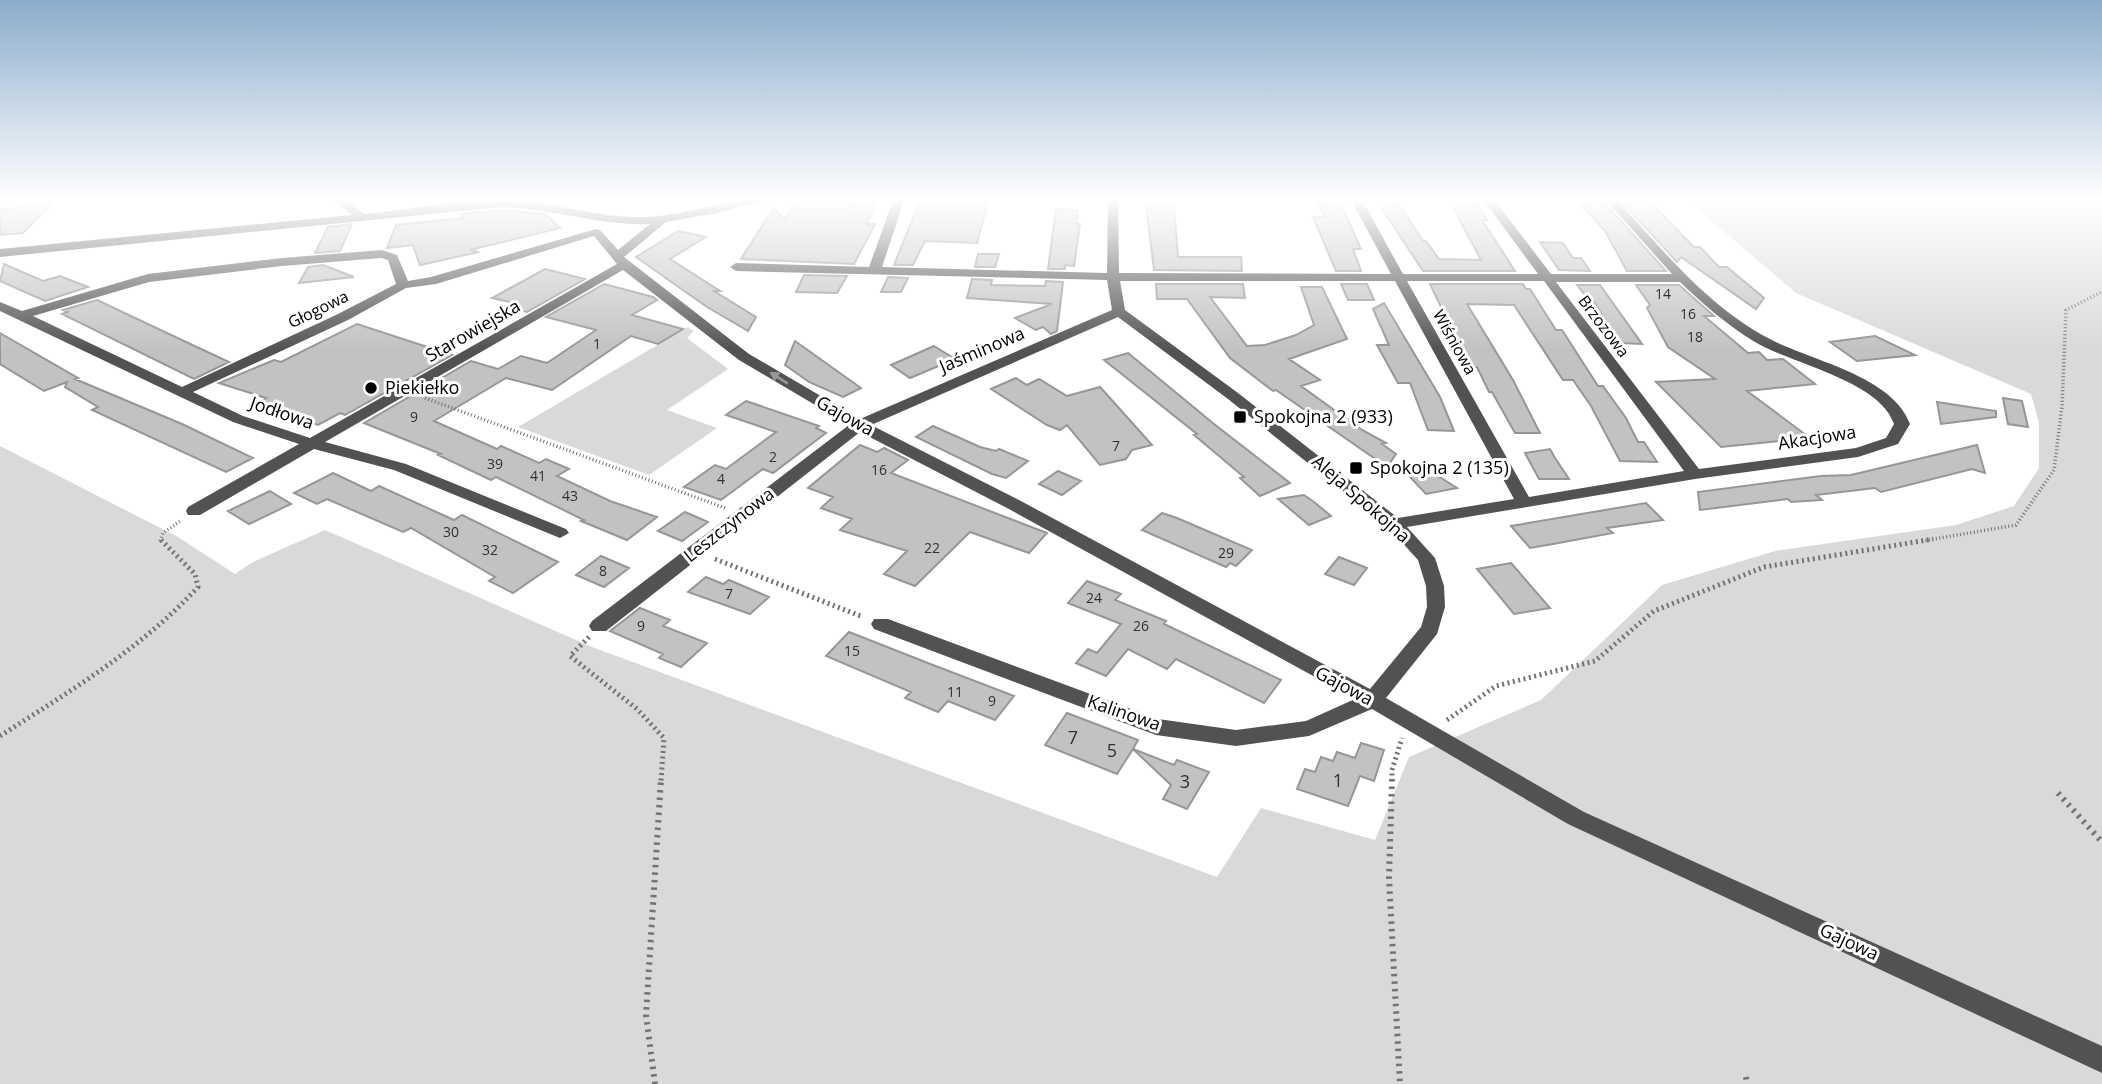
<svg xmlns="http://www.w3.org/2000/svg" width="2102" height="1084" font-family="'Open Sans',sans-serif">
<rect width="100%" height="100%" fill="#fff"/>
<path fill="#d9d9d9" d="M1685,198H2102V1084H0V446L178,537L235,574L253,562L325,530L592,647L1217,877L1261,808L1375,840L1409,757L1541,700L1662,585L1775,551L1956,525L2014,506L2039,468V423L2031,394L1796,293Z
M688,327L694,331L687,338L728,369L667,410L717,428L649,475L518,427Z"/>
<path fill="#c2c2c2" stroke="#969696" stroke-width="2" d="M851,198H879L867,224H875L854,264L741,259L773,209L785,219L791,208L846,209Z
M959,198H989L977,243L925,241L913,265H894L919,203H957Z
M1316,198H1338L1361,249H1353L1361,271H1336L1313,217H1325Z
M1375,198H1395L1423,241H1426L1439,259L1481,260L1448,198L1474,199L1487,220H1482L1515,271H1423Z
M1576,199L1602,200L1666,271H1627L1605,231Z
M1620,200H1648L1694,247H1700L1719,267H1727L1764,298L1756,309L1681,257L1677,262Z
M52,203L23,233L0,235V210Z
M1146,206H1174L1178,257H1241L1242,271L1154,270Z
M1056,209L1078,210L1076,224H1080L1074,266L1065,265V269H1048Z
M501,210L546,214L560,228L470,250L479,252L420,265L413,245L387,248L396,225L463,218L460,214Z
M352,224L340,251L315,253L328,227Z
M678,231L706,237L670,259L720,291H714L756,317L748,331L707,307L636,257Z
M1540,242L1563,243L1573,258H1581L1590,271L1559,270Z
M978,254H999L995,267H975Z
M4,264L43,281L60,276L88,287L45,301L0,281Z
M323,265L354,277L299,283L308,267Z
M545,269L585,279L527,312L507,307L515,303L492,298Z
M804,275L847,276L837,293L796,292Z
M888,277L908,278L901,292H881Z
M972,279L992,280L991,285L1045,286L1046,281L1063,282L1057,331L1051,334L1043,327L1036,330L1015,318L1052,304L967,298Z
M604,284L653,297L657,300L632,315L683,329L658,344L631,336L552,390L506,378L434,421L497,449L501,446L539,463L546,459L569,469L557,476L610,501L657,517L627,540L581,521L584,520L496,477L491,480L438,455L441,454L364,423L471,361L498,369L521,356L547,363L596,330L546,317Z
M1156,284H1243L1245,298L1210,297L1247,346L1265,345L1296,335L1314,325L1301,287H1322L1347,339L1289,359L1320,380L1301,386L1362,430L1386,443L1382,444L1396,454L1387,467L1276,390L1273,391L1230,358L1187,299H1157Z
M1341,284H1367L1374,300H1348Z
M1430,284H1523L1526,289H1530L1556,330H1562L1598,386H1603L1626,418L1638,442H1644L1657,462L1620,461L1591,406L1573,380H1563L1514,305L1467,304L1513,380L1540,433H1515L1492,392H1489L1477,367H1472L1462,351Z
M1577,285H1600L1642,344L1619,343L1593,300H1589Z
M1636,285H1679L1714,316H1704L1748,353L1759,352L1767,360L1783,359L1815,384L1747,391L1810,438L1721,447L1656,382L1715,379L1668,347L1647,308L1650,305Z
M97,300L169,334L229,362L194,379L62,314L68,312L63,310Z
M1384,303L1440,397L1454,431L1428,430L1410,383H1398L1377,345H1389L1373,309Z
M357,324L452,355L345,415L340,413L318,425L258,402L266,398L219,383L274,360L281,362Z
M0,333L78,378L75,379L182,424L253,458L226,472L92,410L98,407L65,387L67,382L44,391L0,364Z
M1875,336L1915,355L1857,361L1830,342Z
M795,341L861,388L843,397L809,382L785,365Z
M934,346L955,359L910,378L891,365Z
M1128,353L1214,424L1290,483L1260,496L1240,478L1244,477L1194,435L1197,434L1104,360Z
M1016,378L1027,385L1039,379L1067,396L1100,387L1152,445L1132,450L1126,459L1100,465L1067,425L1060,430L1047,425L991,389Z
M2003,398L2022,401L2028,427L2008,424Z
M746,401L819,426L816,428L826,433L773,473L763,469L721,500L684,487L715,465L726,469L776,432L726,415Z
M1937,402L1996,411V417L1941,424Z
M933,426L980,447L996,451L999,449L1028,461L1006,478L992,474L916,437Z
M860,445L877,452L884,448L908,460L891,473L1047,533L1029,553L970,532L915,586L884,574L907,551L840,530L852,519L821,508L833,497L808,488Z
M1977,445L1985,473L1972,469L1881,492L1875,488L1816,495L1822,500L1791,502L1788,499L1700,510L1698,492L1821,476L1851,475Z
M1550,449L1555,458L1569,479H1539L1525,453Z
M1058,471L1081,481L1062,495L1039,484Z
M1430,471L1457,488L1426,494L1408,475Z
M333,473L371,491L379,486L454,520L462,515L558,562L513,593L489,581L495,577L411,528L403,532L327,499L317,504L294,493Z
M270,491L291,504L249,524L228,511Z
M1304,495L1314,502L1331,516L1309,525L1278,499Z
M1646,503L1663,520L1607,528L1613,533L1553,544L1530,548L1511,526Z
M685,512L708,522L682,541L658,531Z
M1162,513L1177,518L1252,550L1236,566L1230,563L1226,567L1142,530Z
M601,556L629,568L604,587L576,575Z
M1339,557L1367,568L1354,585L1325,574Z
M1511,563L1550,608L1514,614L1477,569Z
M706,577L723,584L729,580L769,597L750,614L688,592Z
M1087,581L1121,594L1115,600L1166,621L1164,624L1281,680L1264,703L1176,659L1167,669L1128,649L1106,676L1076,663L1088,649L1097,653L1121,624L1068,603Z
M640,608L670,620L663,626L707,643L681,667L659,658L663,654L610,631Z
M849,632L933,665L1014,696L995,720L948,701L938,712L905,698L911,692L826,656Z
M1067,713L1138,740L1133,749L1174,765L1177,760L1209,772L1187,809L1163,799L1171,785L1133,749L1117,774L1045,745Z
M1361,743L1384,750L1374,781L1360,776L1348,806L1297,789L1305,769L1315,772L1321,757L1333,761L1337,752L1355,758Z"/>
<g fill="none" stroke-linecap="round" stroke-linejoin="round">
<path stroke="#747474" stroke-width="3.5" stroke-dasharray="1 2.5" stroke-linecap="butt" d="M425,398L725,508
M160,541L163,533L182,520
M1922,541L2016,525L2054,470L2062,406L2066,310L2102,292"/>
<path stroke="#747474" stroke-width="5" stroke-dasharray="2 3.5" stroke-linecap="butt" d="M715,559L863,617
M589,637L570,656L637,709L664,738L661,781
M1447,720L1496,686L1595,661L1654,611L1764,567L1933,539
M0,736C70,691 141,649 198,587L195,574L160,539
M1392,781V770L1402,738"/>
<path stroke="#747474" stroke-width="6" stroke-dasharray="2.5 5" stroke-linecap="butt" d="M1392,779L1389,878L1400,1084
M2058,793L2102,842
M1746,1077L1747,1084
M655,1084L646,1015L661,779"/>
<path fill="#525252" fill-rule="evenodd" d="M0,198H11L0,204Z
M332,198H344L364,214C414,209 470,198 519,201C562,204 603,219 646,217C689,215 730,198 773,198L717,213L666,222L624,257L749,354L860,419L1112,310L1107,280L736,271L730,267L736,263L869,267L894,198H905L882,267L1107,273L1108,198H1118L1119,273L1391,274L1350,198H1361L1403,274H1538L1482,198H1493L1551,274H1672L1604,198H1615C1662,249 1706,305 1768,338C1810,361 1892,375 1910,424L1898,444L1858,457L1695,479L1407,527L1435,558L1444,586L1445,607L1437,634L1386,698L1584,812L2102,1046V1073L1568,824L1372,709L1309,736L1236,746L1156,735L874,629L871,624L874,619H888L1158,719L1236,730L1306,721L1355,699L1007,508L860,432L606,631H592L589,626L592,621L849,425L739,360L623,270L325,442L406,464L566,529L569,533L560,538L394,470L314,449L200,515H188L186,511L188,507L299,444L233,422L0,311V302L22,311L148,274L282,258L382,250L397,255L408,281L431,277L596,229L600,230L618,250L650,224C600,226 551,208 501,207L0,257V249L352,215ZM594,236L617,264L310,438L243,416L193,392L348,320L406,288L436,284ZM381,258L388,260L396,284L338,314L182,387L33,316L149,282L282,266ZM1120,281H1395L1514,499L1398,518L1238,393L1125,310ZM1407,281H1544L1684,471L1529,497ZM1556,282H1680C1703,304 1727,325 1755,342C1792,364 1880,381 1894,424L1886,438L1856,448L1699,469ZM1118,317L1228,399L1389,528L1418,560L1426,586L1427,607L1421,627L1370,689L1019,500L871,425Z"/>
</g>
<defs><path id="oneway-solid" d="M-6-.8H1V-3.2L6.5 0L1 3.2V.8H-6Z" transform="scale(1.75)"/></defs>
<use fill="#979797" href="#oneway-solid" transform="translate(779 378) rotate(-148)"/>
<linearGradient id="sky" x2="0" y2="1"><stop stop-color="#8baccb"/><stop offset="0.57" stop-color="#fff"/><stop offset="1" stop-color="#fff" stop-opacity="0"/></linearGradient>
<rect width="2102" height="350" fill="url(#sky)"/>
<g fill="#000" stroke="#fff" stroke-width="2.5">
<circle cx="371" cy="388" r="7"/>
<rect x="1233" y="410" width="14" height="14" rx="3.5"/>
<rect x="1349" y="461" width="14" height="14" rx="3.5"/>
</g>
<g text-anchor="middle" stroke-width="6" stroke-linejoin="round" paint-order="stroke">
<g font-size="14" fill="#303030">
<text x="1663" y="299">14</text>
<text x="1688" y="319">16</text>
<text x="1695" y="342">18</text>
<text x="597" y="349">1</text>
<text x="414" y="422">9</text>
<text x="1116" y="451">7</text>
<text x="773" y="462">2</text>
<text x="495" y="469">39</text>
<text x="879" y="475">16</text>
<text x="538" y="481">41</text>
<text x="721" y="484">4</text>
<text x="570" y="501">43</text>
<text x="451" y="537">30</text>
<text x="932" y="553">22</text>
<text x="490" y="555">32</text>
<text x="1226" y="558">29</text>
<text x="603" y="576">8</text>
<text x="729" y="599">7</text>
<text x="1094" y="603">24</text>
<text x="641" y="631">9</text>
<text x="1141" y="631">26</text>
<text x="852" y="656">15</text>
<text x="955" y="697">11</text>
<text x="992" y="706">9</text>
</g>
<g font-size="16" fill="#000" stroke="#fff">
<text transform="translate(318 309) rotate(-26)" y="6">Głogowa</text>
<text transform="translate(1604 326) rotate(53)" y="6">Brzozowa</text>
<text transform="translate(1455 342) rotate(61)" y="6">Wiśniowa</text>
</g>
<g font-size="18" fill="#000" stroke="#fff">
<text transform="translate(473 331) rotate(-30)" y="6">Starowiejska</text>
<text transform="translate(982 350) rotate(-23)" y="6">Jaśminowa</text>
<text transform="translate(282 413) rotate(19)" y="6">Jodłowa</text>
<text transform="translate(845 416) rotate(29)" y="6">Gajowa</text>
<text transform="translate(1817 438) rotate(-9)" y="6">Akacjowa</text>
<text transform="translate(1361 499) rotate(41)" y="6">Aleja Spokojna</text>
<text transform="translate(729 525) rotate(-38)" y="6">Leszczynowa</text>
<text transform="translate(1344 686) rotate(28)" y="6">Gajowa</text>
<text transform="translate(1124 713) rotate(19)" y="6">Kalinowa</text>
<text transform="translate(1849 942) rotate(25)" y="6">Gajowa</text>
</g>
<g font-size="18" fill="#000" stroke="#fff" text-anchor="start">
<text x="385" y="394">Piekiełko</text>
<text x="1254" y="423">Spokojna 2 (933)</text>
<text x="1370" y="474">Spokojna 2 (135)</text>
</g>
<g font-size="18" fill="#303030">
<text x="1073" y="744">7</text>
<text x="1112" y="757">5</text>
<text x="1338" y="787">1</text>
<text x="1185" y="788">3</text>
</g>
</g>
</svg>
